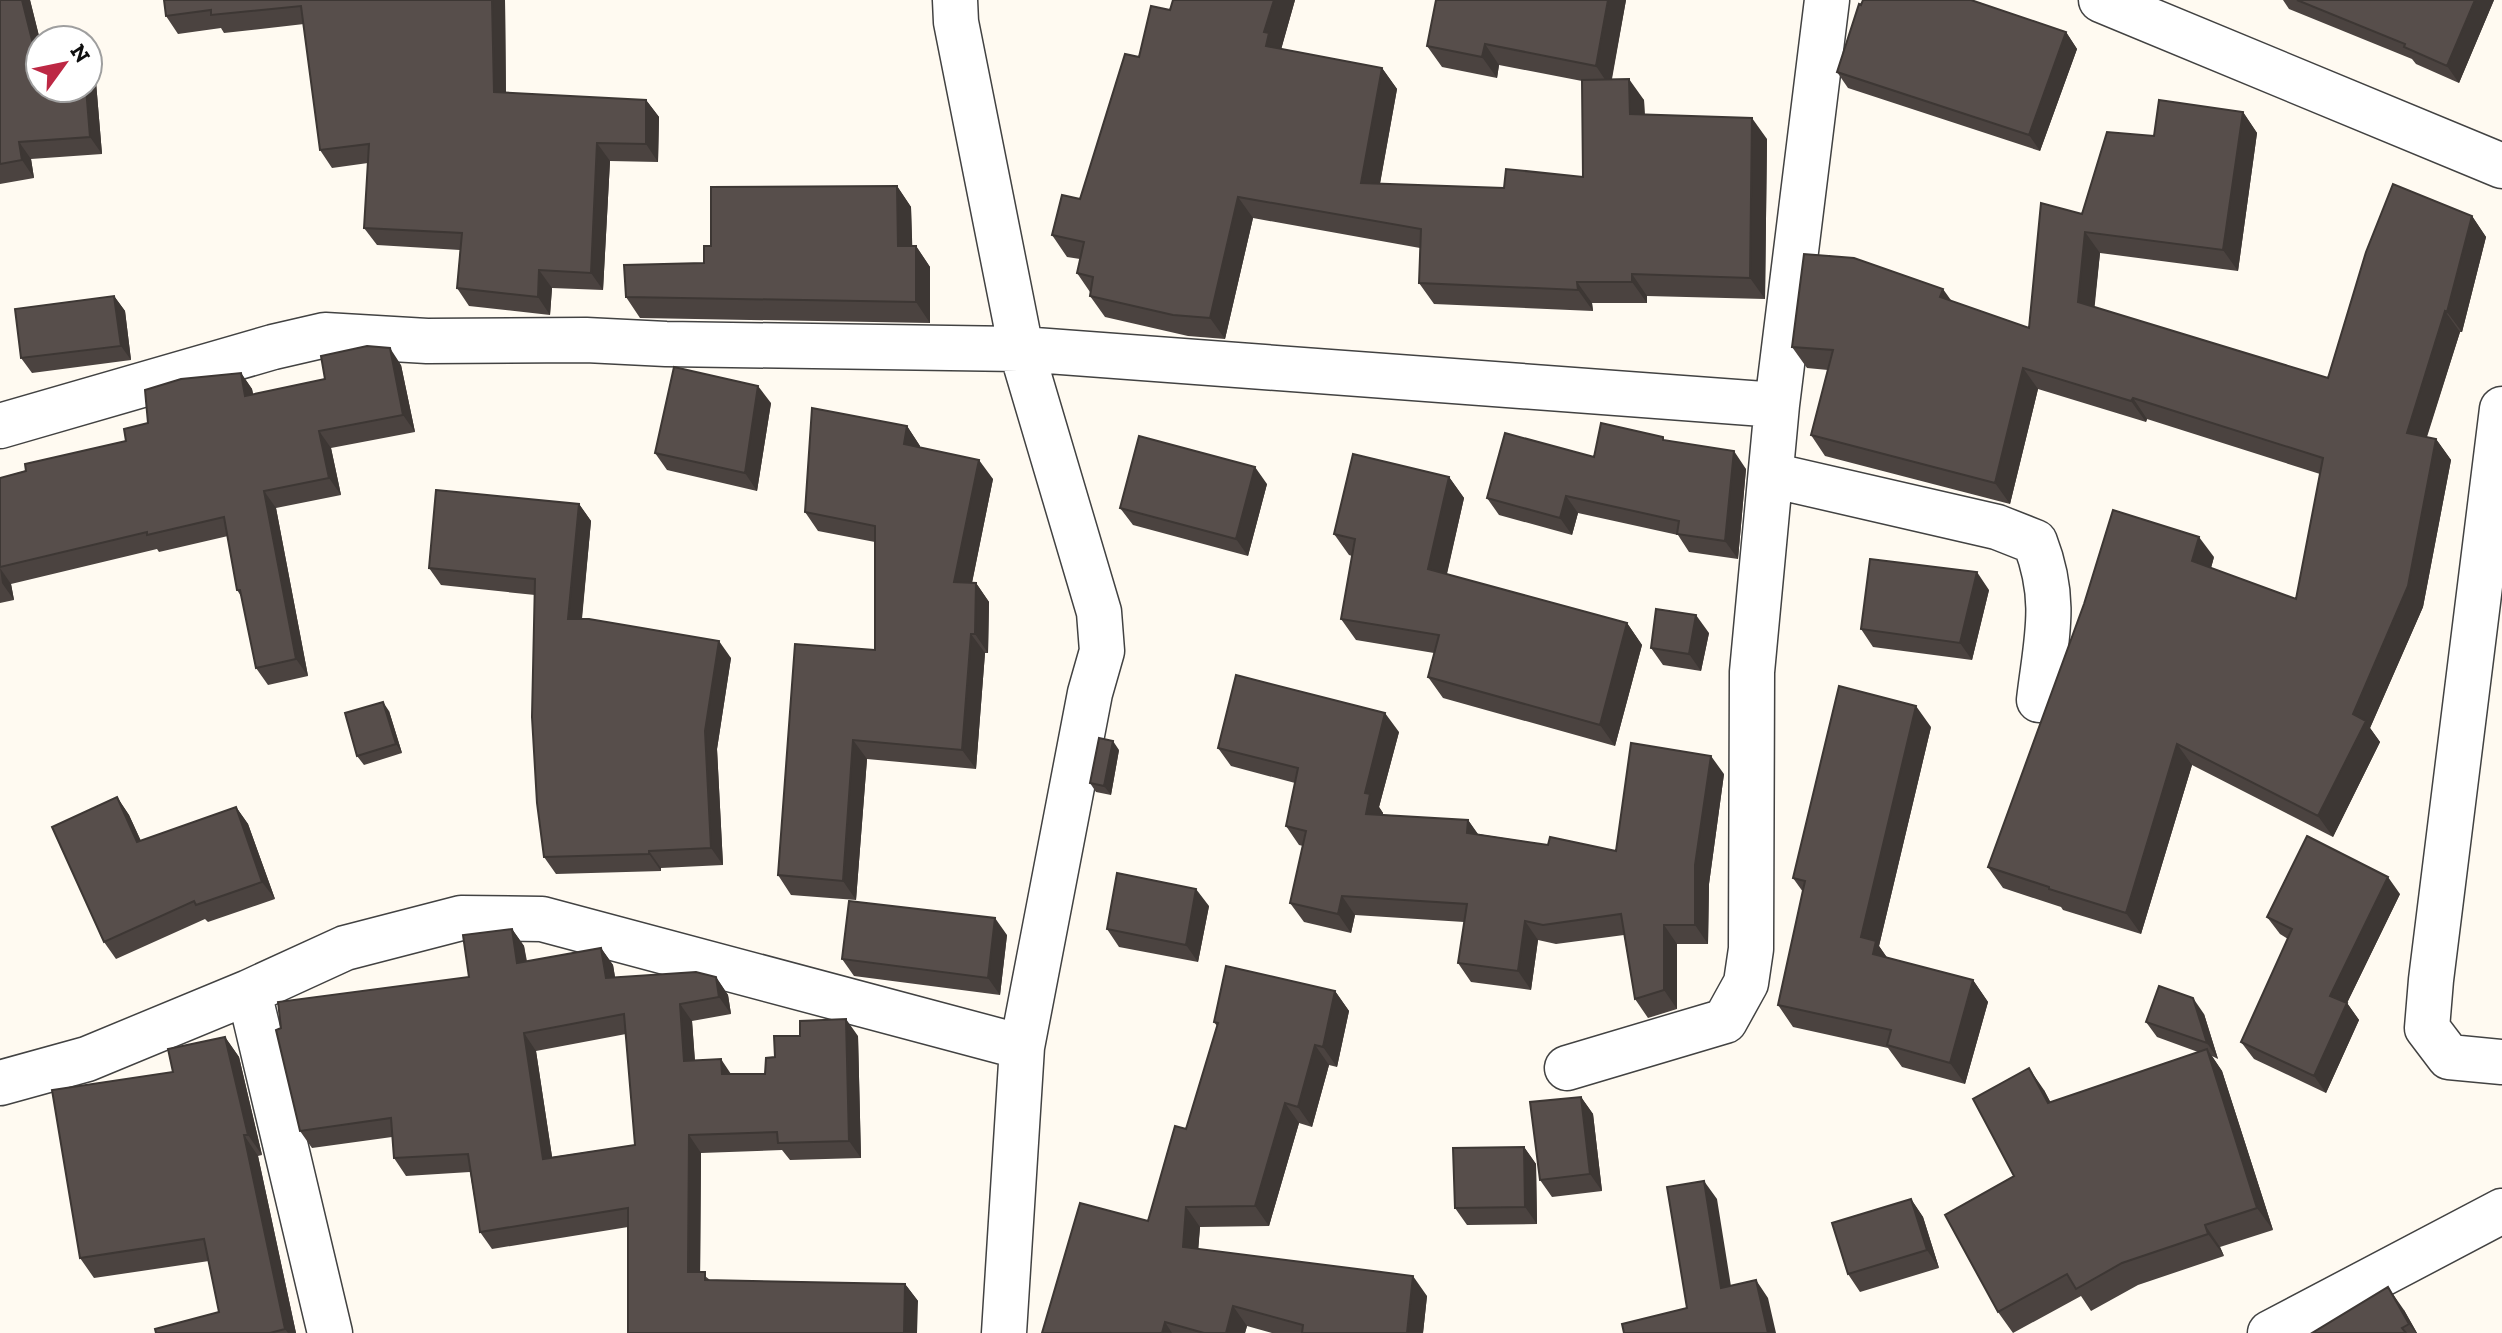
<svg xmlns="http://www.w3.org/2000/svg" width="2502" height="1333" font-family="'Zilla Slab',serif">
<rect width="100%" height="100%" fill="#fffaf1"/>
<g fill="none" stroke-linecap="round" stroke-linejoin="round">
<g stroke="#424242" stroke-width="47">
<path id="minor" d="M955,0L956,22L1021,349L1099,612L1102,651L1090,693L1022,1047L1004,1333
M2101,0L2502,166
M2502,409L2431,980L2427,1028L2449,1057L2502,1062
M0,426L273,347L325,335L427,341L586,340L666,344L1021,349L1777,405
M1771,475L1997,527L2035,542C2058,601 2046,640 2039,700
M249,992L330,1333
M1567,1068L1725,1021L1746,983L1751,949L1752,672L1777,405L1827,0
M0,1083L87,1059L249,992L345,948L461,918L542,919L1022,1047
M2270,1333L2502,1211"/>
</g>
<use href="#minor" stroke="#fff" stroke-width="44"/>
</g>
<path fill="#4b4340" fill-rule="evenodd" d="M0,0H30L40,40V88L95,70L102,154L31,159L34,178L0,184Z
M164,0H505L506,93L646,100L659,117L658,162L610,161L603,290L552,288L550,315L469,306L457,288L460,250L377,245L364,228L368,163L332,168L320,150L304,24L224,33L221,28L178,34L166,16Z
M1173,0H1295L1281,49L1382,68L1397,89L1380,184L1504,188L1583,177L1582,81L1499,65L1497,78L1442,67L1427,46L1626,0L1612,79L1644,100L1645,115L1767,139L1765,299L1647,296V303H1592L1593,311L1434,304L1419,283L1420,248L1253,218L1225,339L1188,336L1105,317L1090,296V292L1077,273L1080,259L1067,257L1052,235L1080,199L1139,57L1170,10Z
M2283,0H2494L2459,83L2416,64L2412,59L2289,9Z
M2066,32L2077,49L2040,151L1848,88L1837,72Z
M2243,112L2257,133L2238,271L2100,253L2094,307L2328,378L2472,216L2486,237L2462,332H2460L2427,437L2436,439L2451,460L2423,607L2370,728L2380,742L2333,837L2192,765L2141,934L2063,910L2061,907L2003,888L1988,867L2214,557L2211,568L2296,599L2320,474L2147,419L2146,422L2038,389L2010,504L1825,456L1811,435L1828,370L1807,368L1792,347L1952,301L2029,328L2082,214L2154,136Z
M897,186L911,207L912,246H916L930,267V323L640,318L626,297L704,263Z
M114,296L125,311L131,360L32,373L21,358Z
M401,365L415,432L331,448L341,495L276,508L308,676L268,685L256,668L241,596L237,590L228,536L159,552L157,549L11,584L14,600L0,603V478L126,441L148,423L241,373L252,389L253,394Z
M771,403L757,491L667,470L655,453Z
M907,426L920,446V448L993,479L972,583H976L989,602L988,653H985L976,769L867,759L856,900L791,895L778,875L875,650V542L818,531L805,512Z
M1666,441L1746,469L1738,559L1689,552L1678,535L1578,513L1572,535L1499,515L1487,498L1594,457Z
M1449,477L1464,498L1447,574L1627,623L1642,645L1615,746L1443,698L1428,677L1434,653L1356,640L1341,619L1352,556L1349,555L1334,534Z
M1267,484L1248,556L1133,525L1120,508Z
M579,504L591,521L582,619L731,658L717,749L723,865L661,868V871L556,874L544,857L535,595L441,585L429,568Z
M1989,590L1972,660L1873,647L1861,629Z
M1709,633L1701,671L1663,665L1651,648Z
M389,711L402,753L364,765L357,756Z
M1931,727L1879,946L1887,958L1973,980L1988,1002L1965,1084L1902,1067L1888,1048L1793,1027L1778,1005L1803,892L1793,878Z
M1399,732L1379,807L1383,813V815L1468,820L1478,834L1548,845L1616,851L1724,774L1709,884L1708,944H1677V1009L1648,1018L1635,999L1624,935L1556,944L1538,940L1531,990L1471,982L1458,963L1464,922L1355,915L1351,933L1304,922L1290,903L1303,846L1299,845L1286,826L1295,783L1231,766L1218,748Z
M1119,750L1111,795L1096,792L1090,783Z
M117,797L129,815L141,841L236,807L248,824L275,899L208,922L205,919L116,959L104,942Z
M2400,894L2347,1003L2359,1020L2326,1093L2254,1059L2241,1042L2288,939L2280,934L2267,917Z
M1209,906L1198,962L1119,947L1107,929Z
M512,929L524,946L527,961L601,948L613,965L615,977H716L728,995L731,1014L692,1021L695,1060L732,1074H765L775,1057L858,1036L861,1158L790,1160L782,1150L701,1153L700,1272L710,1280L905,1284L918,1301L628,1333V1227L492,1249L480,1232L470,1172L406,1176L394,1158L392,1137L312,1148L300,1131L469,977ZM626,1034L635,1145L552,1157L536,1051Z
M1007,935L1000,995L854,976L842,959Z
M1335,991L1349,1011L1337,1067L1329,1065L1312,1127L1299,1123L1269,1226L1200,1227L1198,1249L1427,1296L1423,1333H1272L1247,1326L1245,1333H1042L1148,1221L1186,1129L1217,1026L1214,1022Z
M2204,1014L2218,1059L2212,1056L2222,1071L2273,1230L2220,1247L2224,1256L2138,1285L2091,1311L2081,1296L2013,1333L1998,1312L2014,1176L2044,1090L2050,1102L2198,1052L2157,1037L2146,1022Z
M225,1037L239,1057L262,1155L258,1156L296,1333H156L219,1312L209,1261L94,1278L80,1258L173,1072Z
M1581,1097L1593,1114L1602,1191L1552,1197L1540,1180Z
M1524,1147L1536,1164L1537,1224L1467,1225L1455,1208Z
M1911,1199L1923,1217L1939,1268L1860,1292L1848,1274Z
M2404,1310L2417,1333H2312Z"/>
<path fill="#3d3734" d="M22,0H30L40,40V61L36,56Z
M492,0H505L506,110L494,92Z
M1274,0H1295L1281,50L1266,46L1264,32Z
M1608,0H1626L1610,87L1596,66Z
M2475,0H2494L2459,83L2447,66Z
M2066,32L2077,49L2040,151L2029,135Z
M1485,44L1499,65L1497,78L1482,57Z
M88,59L95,70L102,154L90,137L86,88H88Z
M1382,68L1397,89L1376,205L1361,183Z
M1629,79L1644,100L1645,136L1630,114Z
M646,100L659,117L658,162L646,144Z
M2243,112L2257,133L2238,271L2223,250Z
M1752,118L1767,139L1765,299L1750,278Z
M19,142L31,159L34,178L22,160Z
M597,143L610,161L603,290L591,273Z
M897,186L911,207L913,267L898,246Z
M1238,197L1253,218L1225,339L1210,318Z
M2472,216L2486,237L2462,332L2447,312Z
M2085,232L2100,253L2093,323L2078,302Z
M916,246L930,267V323L916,302Z
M539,270L552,288L550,315L538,297Z
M1632,274L1647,296V303L1632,282Z
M1577,282L1592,303L1593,311L1578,290Z
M1943,289L1958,310L1940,297Z
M114,296L125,311L131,360L121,346Z
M2445,311L2460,332L2421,454L2407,433Z
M390,348L401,365L415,432L403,415Z
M2023,368L2038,389L2010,504L1995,483Z
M241,373L252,389L257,413L245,396Z
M758,386L771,403L757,491L745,473Z
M2133,398L2147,419L2146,422L2131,401Z
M907,426L920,446L917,463L904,444Z
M319,431L331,448L341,495L329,478Z
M2436,439L2451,460L2423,607L2370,728L2380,742L2333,837L2318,816L2353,714Z
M1734,451L1746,469L1738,559L1725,541Z
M979,460L993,479L968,602L954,582Z
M1255,467L1267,484L1248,556L1236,539Z
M1449,477L1464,498L1443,590L1428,569Z
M264,491L276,508L308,676L296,659Z
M1566,496L1578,513L1572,535L1560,518Z
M579,504L591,521L580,636L568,619Z
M2199,537L2214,557L2207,582L2192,561Z
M0,568L11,584L14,600L2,583Z
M1977,572L1989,590L1972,660L1960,643Z
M976,583L989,602L988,653L975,634Z
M1696,615L1709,633L1701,671L1689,654Z
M1627,623L1642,645L1615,746L1600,725Z
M971,634L985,653L976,769L962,750Z
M719,641L731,658L717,749L723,865L711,848L705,731Z
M383,702L389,711L402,753L396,744Z
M1916,706L1931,727L1879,946L1891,963L1888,975L1861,937Z
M1385,713L1399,732L1379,807L1383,813L1379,833L1366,814L1365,793Z
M853,740L867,759L856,900L843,881Z
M1113,741L1119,750L1111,795L1104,786Z
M2177,744L2192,765L2141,934L2126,913Z
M1711,756L1724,774L1709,884L1708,944L1695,925V865Z
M117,797L129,815L149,859L137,842Z
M236,807L248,824L275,899L262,882Z
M1468,820L1481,839L1467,833Z
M649,851L661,868V871L649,854Z
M2388,877L2400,894L2347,1003L2359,1020L2326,1093L2314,1076L2330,996Z
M1196,889L1209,906L1198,962L1186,945Z
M1342,896L1355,915L1351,933L1338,914Z
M995,918L1007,935L1000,995L988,978Z
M1525,921L1538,940L1531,990L1518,971Z
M1664,925L1677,944V1009L1664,990Z
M512,929L524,946L529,980L517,963Z
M601,948L613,965L618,995L606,978Z
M716,977L728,995L731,1014L719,997Z
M1973,980L1988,1002L1965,1084L1950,1063Z
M1335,991L1349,1011L1337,1067L1323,1047Z
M2193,998L2204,1014L2218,1059L2207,1043Z
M680,1004L692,1021L696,1078L684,1061Z
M846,1019L858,1036L861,1158L849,1141Z
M524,1033L536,1051L555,1176L543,1159Z
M225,1037L239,1057L262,1155L248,1135Z
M1315,1045L1329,1065L1312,1127L1298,1107Z
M2207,1049L2222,1071L2273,1230L2257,1208Z
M721,1059L733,1077L722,1074Z
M2029,1068L2044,1090L2063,1125L2048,1103Z
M1581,1097L1593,1114L1602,1191L1590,1174Z
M1285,1103L1299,1123L1269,1226L1255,1206Z
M244,1135L258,1156L296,1333H288L285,1329Z
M689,1135L701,1153L700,1289L688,1272Z
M1524,1147L1536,1164L1537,1224L1525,1207Z
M1704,1181L1717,1199L1734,1305L1721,1288Z
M1911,1199L1923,1217L1939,1268L1927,1250Z
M1186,1207L1200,1227L1197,1267L1183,1247Z
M2205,1225L2220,1247L2224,1256L2208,1234Z
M1413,1276L1427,1296L1423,1333H1407Z
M1756,1280L1768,1298L1776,1333H1768Z
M905,1284L918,1301L917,1333H904Z
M2388,1287L2404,1310L2417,1333H2416L2409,1324Z
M1233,1306L1247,1326L1245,1333H1226Z
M1165,1322L1172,1333H1162Z"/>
<path fill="#574e4b" stroke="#3d3734" stroke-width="2" fill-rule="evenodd" d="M0,0H22L36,56L40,55V88H86L90,137L19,142L22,160L0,164Z
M164,0H492L494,92L646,100V144L597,143L591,273L539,270L538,297L457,288L462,233L364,228L369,144L320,150L301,6L211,15V10L166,16Z
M1173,0H1274L1264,32L1269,33L1266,46L1382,68L1361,183L1504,188L1506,169L1583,177L1582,80L1629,79L1630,114L1752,118L1750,278L1632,274V282H1577L1578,290L1419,283L1421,229L1238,197L1210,318L1173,315L1090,296L1093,277L1077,273L1084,242L1052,235L1062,195L1080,199L1125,54L1139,57L1151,6L1170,10Z
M1436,0H1608L1596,66L1485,44L1482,57L1427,46Z
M1863,0H1971L2066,32L2029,135L1837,72L1859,4L1861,5Z
M2297,0H2475L2447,66L2404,47L2405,44Z
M2159,100L2243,112L2223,250L2085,232L2078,302L2328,378L2366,252L2393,184L2472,216L2447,312L2445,311L2407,433L2436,439L2408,586L2353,714L2366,721L2318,816L2177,744L2126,913L2049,889V887L1988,867L2084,604L2113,510L2199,537L2192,561L2296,599L2323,458L2133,398L2131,401L2023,368L1995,483L1811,435L1833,350L1792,347L1804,254L1854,258L1943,289L1940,297L2029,328L2041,203L2082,214L2107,132L2154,136Z
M897,186L898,246H916V302L626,297L624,265L704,263V246H711V187Z
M114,296L121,346L21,358L15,309Z
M367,346L390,348L403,415L319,431L329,478L264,491L296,659L256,668L240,590H237L224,517L147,535V532L0,567V478L26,471L25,464L126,441L124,429L148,423L145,390L181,379L241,373L245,396L325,379L321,356Z
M674,367L758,386L745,473L655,453Z
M812,408L907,426L904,444L979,460L954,582L976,583L975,634H971L962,750L853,740L843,881L778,875L795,644L875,650V526L805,512Z
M1601,423L1663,437V440L1734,451L1725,541L1677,534L1679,521L1566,496L1560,518L1487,498L1505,433L1594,457Z
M1139,436L1255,467L1236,539L1120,508Z
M1353,454L1449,477L1428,569L1627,623L1600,725L1428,677L1439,635L1341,619L1355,539L1334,534Z
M436,490L579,504L568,619H589L719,641L705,731L711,848L649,851V854L544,857L537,803L532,717L535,579L429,568Z
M1870,559L1977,572L1960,643L1861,629Z
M1656,609L1696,615L1689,654L1651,648Z
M1236,675L1385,713L1365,793L1370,794L1366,814L1468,820L1467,833L1548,845L1550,837L1616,851L1631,743L1711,756L1695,865V925H1664V990L1635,999L1621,914L1543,925L1525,921L1518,971L1458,963L1467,904L1342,896L1338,914L1290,903L1306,831L1286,826L1298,768L1218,748Z
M1839,686L1916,706L1861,937L1876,941L1873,954L1973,980L1950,1063L1887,1045L1891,1030L1778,1005L1805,881L1793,878Z
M383,702L396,744L357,756L345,713Z
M1099,738L1113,741L1104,786L1090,783Z
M117,797L137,842L236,807L262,882L196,905L194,901L104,942L52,827Z
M2307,836L2388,877L2330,996L2347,1003L2314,1076L2241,1042L2292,929L2267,917Z
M1117,873L1196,889L1186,945L1107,929Z
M849,901L995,918L988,978L842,959Z
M512,929L517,963L601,948L606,978L696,972L716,977L719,997L680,1004L684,1061L721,1059L722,1074H765L766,1058L775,1057L774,1036H800V1021L846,1019L849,1141L778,1143L777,1132L689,1135L688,1272H705V1280L905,1284L904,1333H628V1208L480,1232L468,1154L394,1158L391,1118L300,1131L276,1030L281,1028L278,1002L469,977L463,935ZM624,1014L635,1145L543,1159L524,1033Z
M1226,966L1335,991L1323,1047L1315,1045L1298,1107L1285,1103L1255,1206L1186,1207L1183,1247L1413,1276L1407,1333H1302L1303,1325L1233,1306L1226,1333H1204L1165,1322L1162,1333H1042L1080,1203L1148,1221L1175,1126L1186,1129L1218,1023L1214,1022Z
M2159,986L2193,998L2207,1043L2146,1022Z
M225,1037L248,1135H244L285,1329L270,1333H156L155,1329L219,1312L204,1239L80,1258L52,1090L173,1072L168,1049Z
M2207,1049L2257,1208L2205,1225L2208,1234L2122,1263L2076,1289L2067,1274L1998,1312L1945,1215L2014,1176L1973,1099L2029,1068L2048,1103Z
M1581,1097L1590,1174L1540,1180L1530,1102Z
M1524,1147L1525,1207L1455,1208L1453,1148Z
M1704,1181L1721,1288L1756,1280L1768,1333H1624L1622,1324L1687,1308L1667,1187Z
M1911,1199L1927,1250L1848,1274L1832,1223Z
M2388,1287L2409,1324L2402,1328L2406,1333H2312Z"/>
<g transform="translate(64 64) rotate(57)"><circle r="38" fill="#ffffff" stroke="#9f9f9f" stroke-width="2"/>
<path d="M0-6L14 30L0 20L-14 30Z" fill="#bd2844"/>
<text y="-12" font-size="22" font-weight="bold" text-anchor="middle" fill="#0f0f0f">N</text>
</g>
</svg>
